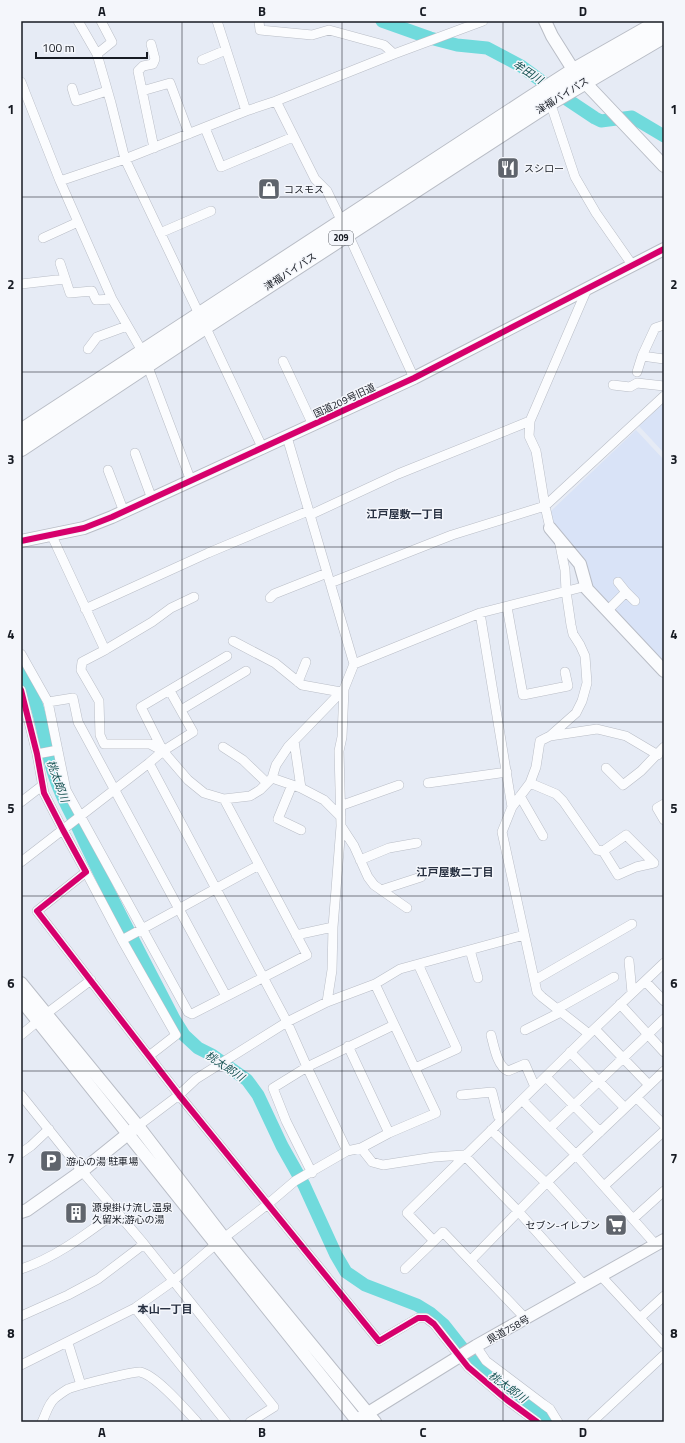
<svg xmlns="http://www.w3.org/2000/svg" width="685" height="1443" font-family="'Titillium Web','Noto Sans JP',sans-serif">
<rect width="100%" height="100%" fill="#e6ebf5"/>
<path fill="#d9e3f7" d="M664,403V453L639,426Z
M636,430L664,460V665L591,588L552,523L550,512Z"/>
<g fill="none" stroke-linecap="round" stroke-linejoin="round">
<path stroke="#70dadc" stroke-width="13" d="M382,21L430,38L457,45L487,48L521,66L559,94L595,118L601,121L632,117L664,136
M21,673C44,704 43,752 59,788C65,803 73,817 80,832C109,895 142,957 174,1019L184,1035L198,1048L212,1055L247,1080L258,1095L282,1146L304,1185L336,1255L346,1272L365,1285L417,1305L430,1313L444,1325L474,1363L487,1375L540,1411L549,1422"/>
<g stroke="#b9bdc6" stroke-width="10">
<path id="street" d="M78,21L97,54
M101,21L112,42L97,54L111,103L125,159L199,314
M217,21L246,111
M259,21L260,30L312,35L329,30L384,45L394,54
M151,44L155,59L153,64L143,66L138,71L154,148
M202,60L226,50
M21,82L60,181L112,299L142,351L191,481
M72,88L76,101L107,91
M142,91L170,83L189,134
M276,101L315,179L327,191L348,234L414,378
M550,102L575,177L596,213L633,266
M205,128L221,167L293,137
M60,181L125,159L246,111L276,101L394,54L483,21
M160,233L211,211
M43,238L78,222
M60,263L70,293L92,291L96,300L112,299
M21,284L65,279
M664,325L655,328L642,356L664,359
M205,326L263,449
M88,349L97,337L127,326
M283,361L313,425
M637,372L642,356
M613,385L630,387L637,383L664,386
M287,437L354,664L344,689L342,737L339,751L341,826L333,927L332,970L327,1002
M135,453L152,499
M108,470L124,512
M310,515L398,474L530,421
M550,528L545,506L536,451L529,436L530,421L587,289
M51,534L105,650L82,662L81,670L99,701L100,735L104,744H150L163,751L188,780L204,793L224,799L250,796L260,790L272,778L276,765L288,747L344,689
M559,540L565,570L566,591L571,625L573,634L580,645L585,656L587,683L582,701L576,713L550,736L540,741L536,767L530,783L512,807L502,832L537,992L542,997L589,1034
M618,582L626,592
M330,583L452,535L545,506L664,396
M270,598L274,594L327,573
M507,607L523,695L568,686L565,672
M85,609L208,553L308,511
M607,611L626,592L635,601
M480,613L512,807
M233,641L275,663L302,685L341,692
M105,650L152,622L171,608L194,597
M21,654L48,702L66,790L188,1012L192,1014L307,955L224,799
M354,664L480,613L587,586
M298,682L306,662
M21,690L37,754L44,793L63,830L86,872L37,911L179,1095L379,1341L418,1318H426L434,1324L468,1367L507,1400L537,1422
M48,702L73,698L78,722L226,996
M181,710L246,671
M550,736L597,729L626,736L658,755
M294,741L301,788
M223,747L243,760L267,783
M163,751L141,707L227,656
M37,754L58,750
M149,763L163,751L193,732L170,691
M606,768L623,785L641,771L664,747
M272,778L301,788L324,800L341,817
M428,783L507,772
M530,783L556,794L563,801L597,850L603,851L626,835L654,863
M292,785L278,819L301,830
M520,796L543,836
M21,802L43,785
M664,804L657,808L664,820
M340,806L399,785
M341,826L354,846L368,877L374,885L407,908
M603,851L618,875L636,867L654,863
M360,860L389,848L417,843
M21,862L149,763L287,1022L307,1067L347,1151
M86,872L122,940L176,1035L149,1056
M381,890L421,877
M296,935L333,927
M122,940L259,865
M470,950L478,978
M629,961L632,993
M535,980L632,924
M645,981L664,1001
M620,1004L664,1052
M557,1009L614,977
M46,1014L91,980
M595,1029L649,1085
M525,1030L561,1012
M21,1035L38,1021
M491,1035C494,1046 497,1066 508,1071L525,1064L535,1087
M348,1046L389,1133
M570,1052L625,1108
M415,1068L457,1049L418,964
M546,1077L600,1132
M21,1095L82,1171L144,1244L274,1407L250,1422
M461,1095L492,1092L498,1116L502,1119
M637,1098L664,1125
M522,1100L576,1155L656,1245
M138,1126L179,1095L196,1079L287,1022L327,1002L375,984L400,969L524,935
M550,1128L664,1019
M491,1130L546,1183
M361,1148L372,1162L383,1165L434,1157L464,1155L518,1211L584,1285
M21,1153L31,1146L49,1129
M312,1173L286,1121L273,1088L307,1067L394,1025
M547,1182L584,1223
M604,1186L664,1131
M633,1219L664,1191
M471,1260L546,1183L664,1071
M21,1269C57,1257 86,1234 116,1212
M405,1269L434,1241
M601,1276L664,1344
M135,1308L226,1422
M21,1316L68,1295L98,1279L144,1244
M641,1317L664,1296
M526,1319L443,1232L434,1241L407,1213L589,1034L664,963
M68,1343L81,1385
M476,1346L486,1361L543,1404L550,1409L558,1422
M21,1365L135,1308L173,1281L216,1244L268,1204L295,1181L347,1151L361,1148L389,1133L436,1113L375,984
M42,1422C46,1414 48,1404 55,1398C59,1395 64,1391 68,1389C75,1386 134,1371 140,1372C156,1375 185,1409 197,1422
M592,1422L664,1355"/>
</g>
<g stroke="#b9bdc6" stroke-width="14">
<path id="secondary" d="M545,21L552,36L574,71L664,166
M550,528L580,564L587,589L664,671
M21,541L84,528L112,517L414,378L664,249
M21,983L138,1126L224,1238L375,1422
M21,1000L358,1422
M21,1212L27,1210L82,1171L134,1129
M360,1418L476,1346L664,1240"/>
</g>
<g stroke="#b9bdc6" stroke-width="18">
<path id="highway" d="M21,432L529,100L574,71L662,21
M21,448L205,326L550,102L664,35"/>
</g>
<use href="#street" stroke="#fbfcfe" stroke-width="9"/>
<use href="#secondary" stroke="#fbfcfe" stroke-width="12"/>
<use href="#highway" stroke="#fbfcfe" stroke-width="16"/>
<g stroke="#f4f6fb" stroke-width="8">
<path id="cycleway" d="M21,541L84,528L112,517L414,378L664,249
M21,690L37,754L44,793L63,830L86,872L37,911L179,1095L379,1341L418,1318H426L434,1324L468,1367L507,1400L537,1422"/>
</g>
<use href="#cycleway" stroke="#d6006c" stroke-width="6"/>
</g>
<path fill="none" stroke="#171b23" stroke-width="1" stroke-opacity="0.55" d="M182,21V1422M342,21V1422M503,21V1422M21,197H664M21,372H664M21,547H664M21,722H664M21,896H664M21,1071H664M21,1246H664"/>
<defs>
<g id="restaurant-square" transform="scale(1.15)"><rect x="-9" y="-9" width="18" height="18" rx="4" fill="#5f646c" stroke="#f4f6fb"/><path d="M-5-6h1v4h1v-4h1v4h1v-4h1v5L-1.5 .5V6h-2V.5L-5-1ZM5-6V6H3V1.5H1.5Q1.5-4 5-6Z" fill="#fff"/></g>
<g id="shop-square" transform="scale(1.15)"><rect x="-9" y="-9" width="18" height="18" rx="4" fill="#5f646c" stroke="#f4f6fb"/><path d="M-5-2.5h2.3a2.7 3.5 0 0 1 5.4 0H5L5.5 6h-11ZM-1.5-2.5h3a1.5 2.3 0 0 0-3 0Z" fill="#fff"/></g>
<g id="parking-square" transform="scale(1.15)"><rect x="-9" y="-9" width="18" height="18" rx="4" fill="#5f646c" stroke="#f4f6fb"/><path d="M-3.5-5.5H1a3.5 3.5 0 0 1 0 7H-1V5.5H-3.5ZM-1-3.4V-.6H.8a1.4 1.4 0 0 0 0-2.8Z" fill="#fff"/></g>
<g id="building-square" transform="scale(1.15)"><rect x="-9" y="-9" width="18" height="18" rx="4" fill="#5f646c" stroke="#f4f6fb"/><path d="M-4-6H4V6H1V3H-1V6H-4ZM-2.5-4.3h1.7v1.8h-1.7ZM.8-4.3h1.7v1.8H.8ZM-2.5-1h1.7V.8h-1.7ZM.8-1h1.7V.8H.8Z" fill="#fff"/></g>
<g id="supermarket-square" transform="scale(1.15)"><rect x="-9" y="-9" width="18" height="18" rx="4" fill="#5f646c" stroke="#f4f6fb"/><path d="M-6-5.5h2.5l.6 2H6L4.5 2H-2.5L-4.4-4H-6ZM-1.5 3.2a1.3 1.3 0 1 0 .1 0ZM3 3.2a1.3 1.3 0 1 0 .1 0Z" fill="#fff"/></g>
</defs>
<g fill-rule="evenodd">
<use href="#restaurant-square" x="508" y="168"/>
<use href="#shop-square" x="269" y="189"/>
<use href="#parking-square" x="51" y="1161"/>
<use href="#building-square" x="76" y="1213"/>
<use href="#supermarket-square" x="616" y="1225"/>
</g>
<g text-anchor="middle" stroke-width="3" stroke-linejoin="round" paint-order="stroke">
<rect fill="#f4f6fb" stroke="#595d64" stroke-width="1" x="329" y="231" width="24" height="14" rx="3"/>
<g font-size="9" font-weight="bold" fill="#171b23">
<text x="341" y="241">209</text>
</g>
<g font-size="10" fill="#171b23" stroke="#f4f6fb">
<text transform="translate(562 95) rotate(-32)" y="4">津福バイパス</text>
<text transform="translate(290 271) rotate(-33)" y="4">津福バイパス</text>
<text transform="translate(344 400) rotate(-25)" y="4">国道209号旧道</text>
<text transform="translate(508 1329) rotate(-29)" y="4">県道758号</text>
</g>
<g font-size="10" fill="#171b23" stroke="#f4f6fb" text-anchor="start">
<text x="524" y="172">スシロー</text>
<text x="284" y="193">コスモス</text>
<text x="66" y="1165">游心の湯 駐車場</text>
<text x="92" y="1211">源泉掛け流し温泉<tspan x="92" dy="12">久留米;游心の湯</tspan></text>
<text x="600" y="1229" text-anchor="end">セブン-イレブン</text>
</g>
<g font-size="11" font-style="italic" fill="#165353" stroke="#f4f6fb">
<text transform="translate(528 72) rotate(33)" y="4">牟田川</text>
<text transform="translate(58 781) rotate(70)" y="4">桃太郎川</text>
<text transform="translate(225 1066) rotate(34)" y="4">桃太郎川</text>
<text transform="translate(508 1387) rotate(36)" y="4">桃太郎川</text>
</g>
<g font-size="11" font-weight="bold" fill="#283142" stroke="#f4f6fb">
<text x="405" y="518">江戸屋敷一丁目</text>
<text x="455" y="876">江戸屋敷二丁目</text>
<text x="165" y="1313">本山一丁目</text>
</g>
</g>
<rect width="685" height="1443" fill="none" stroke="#f4f6fb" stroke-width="44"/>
<path d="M36 52v6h111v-6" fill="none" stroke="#171b23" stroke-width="2"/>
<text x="42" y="52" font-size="12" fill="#171b23" stroke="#f4f6fb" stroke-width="3" paint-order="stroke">100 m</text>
<rect x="22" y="22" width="641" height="1399" fill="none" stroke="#171b23" stroke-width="1.5"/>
<g font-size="13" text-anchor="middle" font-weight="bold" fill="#171b23">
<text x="102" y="16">A</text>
<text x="262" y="16">B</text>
<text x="423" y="16">C</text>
<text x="583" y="16">D</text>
<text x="11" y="114">1</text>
<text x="674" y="114">1</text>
<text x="11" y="289">2</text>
<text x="674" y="289">2</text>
<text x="11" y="464">3</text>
<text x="674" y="464">3</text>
<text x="11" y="639">4</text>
<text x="674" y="639">4</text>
<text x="11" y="813">5</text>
<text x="674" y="813">5</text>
<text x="11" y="988">6</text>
<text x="674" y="988">6</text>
<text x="11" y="1163">7</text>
<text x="674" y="1163">7</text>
<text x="11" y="1338">8</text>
<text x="674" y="1338">8</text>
<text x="102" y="1437">A</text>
<text x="262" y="1437">B</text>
<text x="423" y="1437">C</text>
<text x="583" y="1437">D</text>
</g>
</svg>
